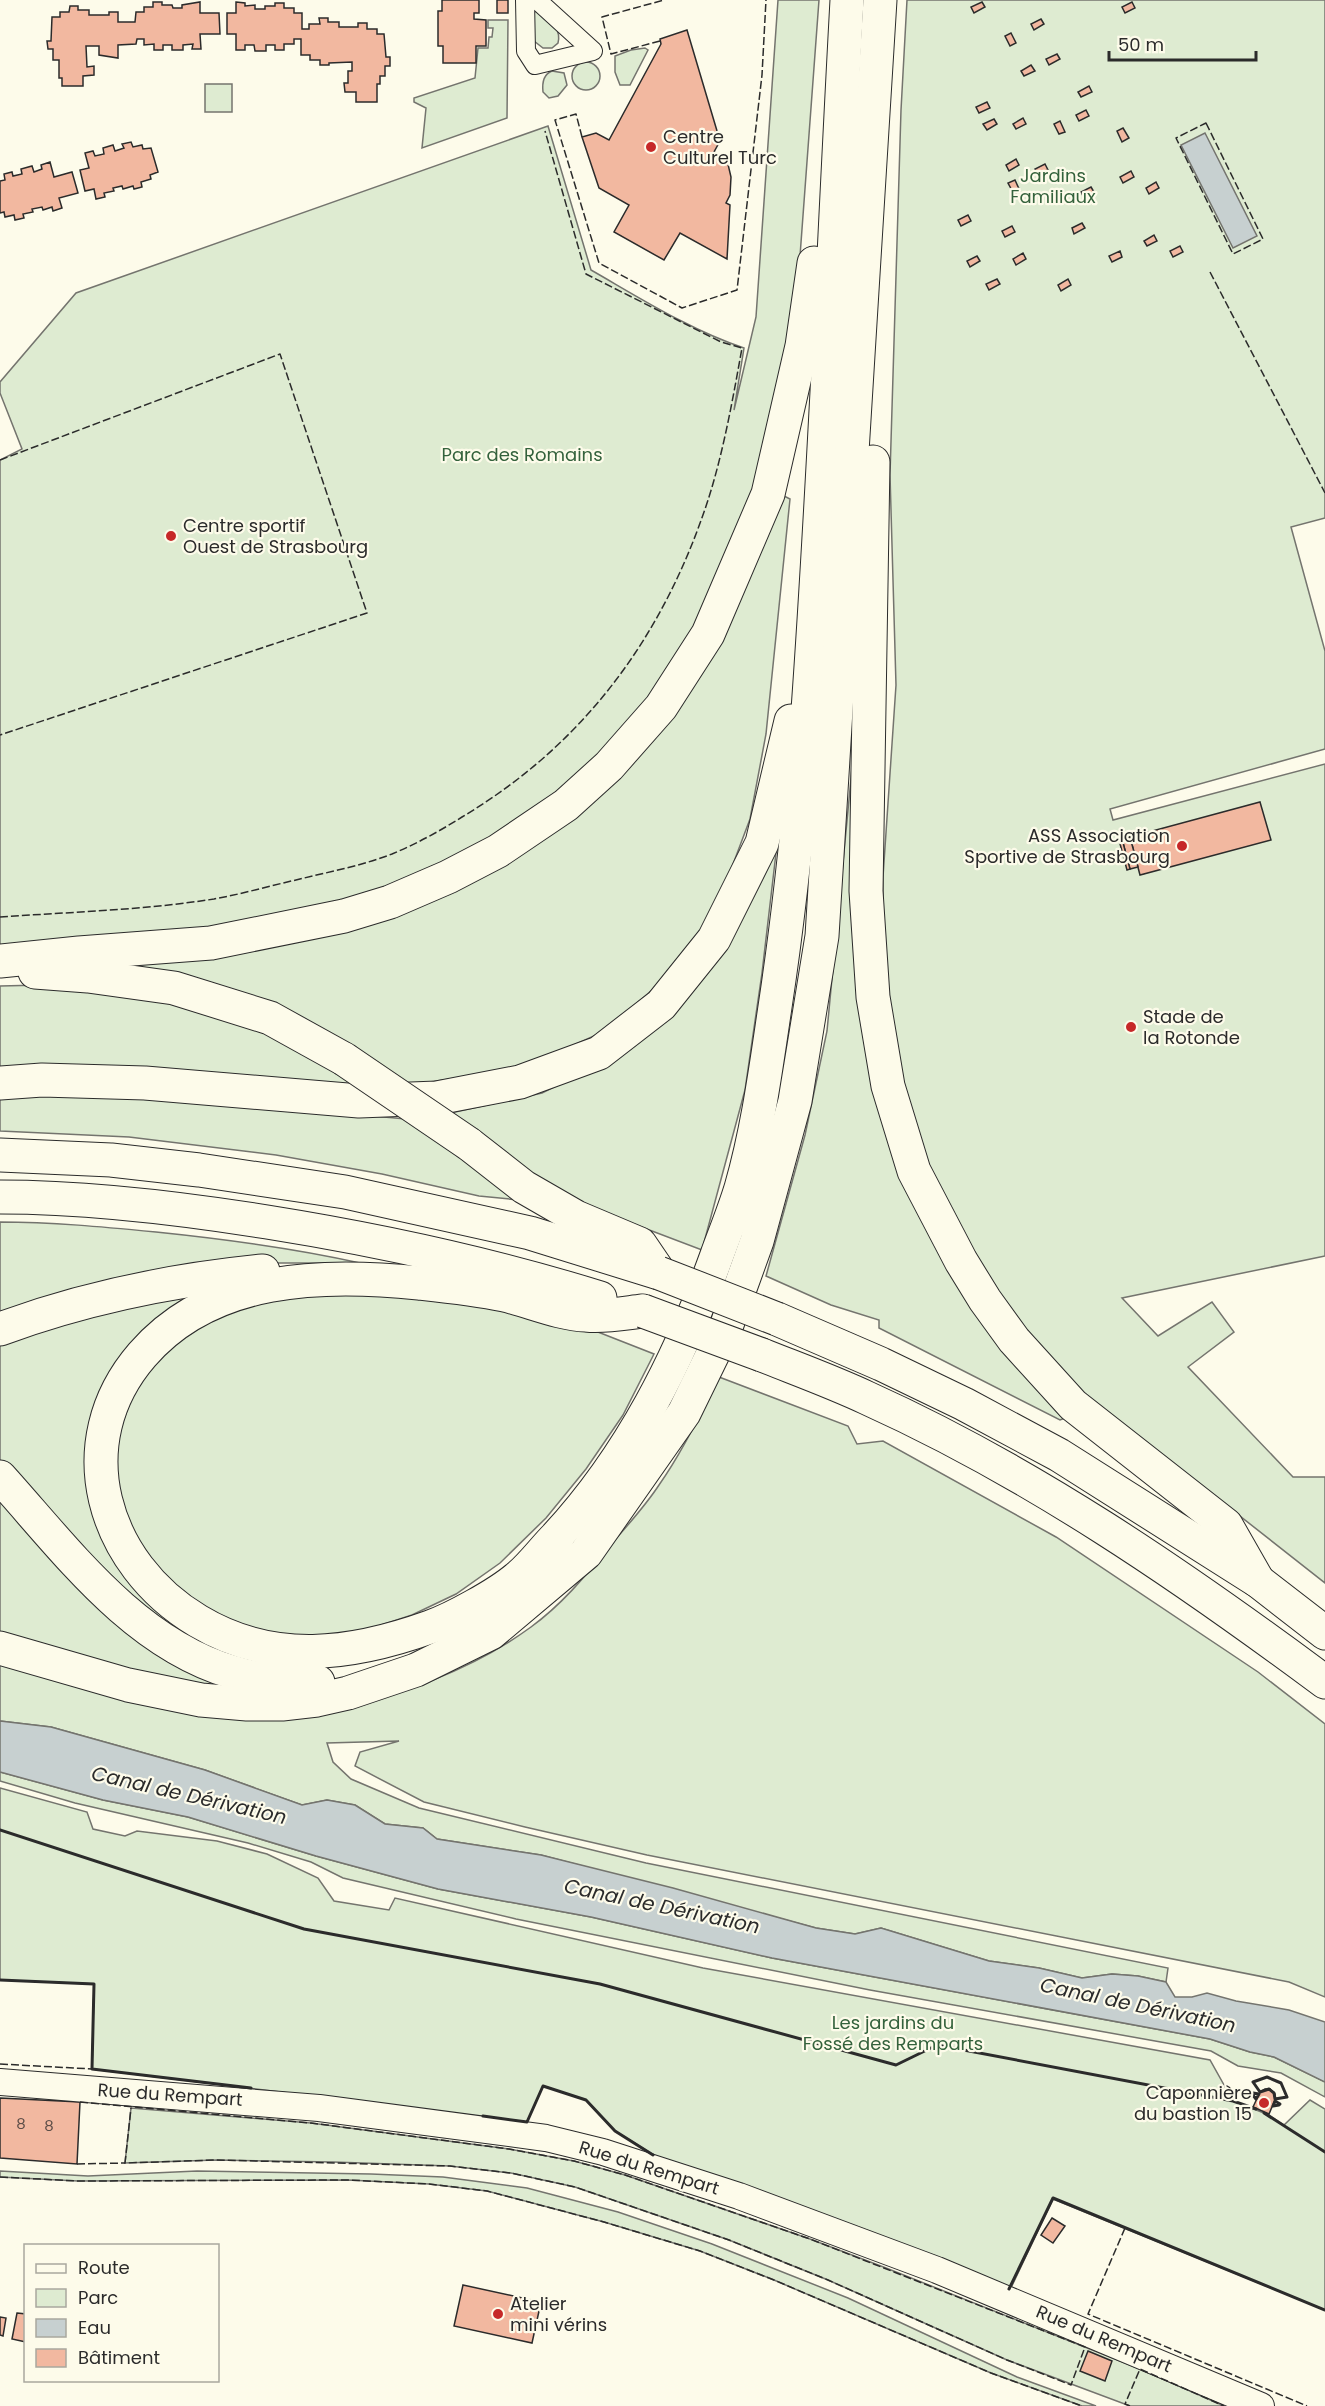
<svg xmlns="http://www.w3.org/2000/svg" width="1325" height="2406" font-family="Poppins,sans-serif">
  <rect width="100%" height="100%" fill="#fdfbea"/>
  <g fill="#deebd1" stroke="#74746e" stroke-width="1.5">
    <path d="M778,0H819L800,256L786,357L763,457L734,551L696,628L648,703L589,769L532,816L390,892L242,927L0,951V460L22,449L0,393V382L76,293L548,126L591,270C640,298 690,330 744,348L734,410L756,317Z"/>
    <path d="M907,0H1325V518L1291,527L1325,651V749L1110,809L1113,820L1325,764V1256L1122,1298L1158,1336L1212,1302L1234,1332L1188,1367L1293,1477H1325V1583L1062,1376L1012,1317L917,1157L883,980V877L896,685L890,475L901,110Z"/>
    <path d="M537,10C548,20 562,27 558,43L552,48H543L534,41V12Z"/>
    <path d="M488,20H508L507,118L422,148L426,108L414,102V98L475,78L478,48H488L489,37H492L493,28H488Z"/>
    <path d="M645,48L648,50L630,85H620L615,72V56L631,50Z"/>
    <circle cx="586" cy="76" r="14"/>
    <path d="M552,71L564,73L567,85L558,96L549,98L543,92C542,83 544,74 552,71Z"/>
    <rect x="205" y="84" width="27" height="28"/>
    <path d="M780,494L790,499L766,734L750,819L718,904L679,967L603,1032L520,1069L408,1085L85,962L310,936L601,788Z"/>
    <path d="M854,747L871,1064L1065,1418L1060,1420L879,1328V1320L831,1305L766,1276L805,1135L827,1031Z"/>
    <path d="M778,836L762,973L745,1090L702,1250L594,1209L542,1181L446,1114L542,1093L611,1059Z"/>
    <path d="M85,984L177,1000L271,1029L362,1090L0,1069V986Z"/>
    <path d="M63,1088L406,1119L519,1200L479,1196L382,1174L276,1155L129,1137L0,1131V1090Z"/>
    <path d="M0,1222C52,1222 104,1227 156,1232C224,1239 293,1248 360,1263H267L0,1318Z"/>
    <path d="M210,1288L94,1438L165,1617L200,1641L181,1636L154,1618L0,1465V1342L33,1329Z"/>
    <path d="M333,1290L495,1306L575,1323L654,1354L623,1415L586,1469L546,1518L500,1563L456,1594L412,1615L369,1629L330,1636L276,1634L237,1624L204,1608L169,1583L145,1557L125,1518L116,1481L115,1443L139,1378L178,1338L234,1306Z"/>
    <path d="M719,1377L848,1426L857,1444L883,1441L1056,1537L1258,1672L1325,1724V1997L1289,1982L647,1855L525,1827L424,1802L355,1766L360,1752L399,1741L327,1743L333,1762L351,1779L419,1808L646,1863L1168,1968L1166,1982L1138,1976L1112,1974L1082,1978L1039,1968L989,1961L881,1928L855,1934L816,1928L541,1855L437,1839L423,1828L385,1824L355,1805L327,1800L302,1805L205,1770L51,1727L0,1721V1659L343,1708C409,1692 475,1668 531,1627C561,1605 584,1578 607,1549C625,1528 644,1508 659,1485C683,1451 700,1414 719,1377Z"/>
    <path d="M0,1497L238,1691H189L0,1637Z"/>
    <path d="M0,1772L103,1800L188,1817L316,1856L438,1889L591,1917L772,1958L1210,2039L1250,2052L1274,2057L1325,2082V2097L1281,2073L1238,2066L1211,2051L870,1990L516,1919L343,1878L311,1862L248,1843L75,1803L0,1781Z"/>
    <path d="M0,1788L87,1812L93,1829L125,1836L137,1831L217,1841L267,1854L318,1878L334,1901L389,1910L395,1898L703,1968L1210,2060L1233,2101L1269,2115L1284,2125L1310,2100L1325,2109V2310L1053,2199L1010,2290L662,2160L615,2131L586,2100L543,2086L527,2122L92,2069L94,1984L0,1980Z"/>
    <path d="M131,2108L311,2123L509,2149L574,2161L625,2175L810,2239L886,2268L1140,2369L1224,2406H1130L1007,2360L828,2280L729,2240L575,2187L511,2173L450,2166L333,2162L216,2160L125,2163Z"/>
    <path d="M0,2171L88,2176L197,2171L371,2174L443,2177L527,2188L618,2212L712,2244L848,2298L1017,2377L1096,2406H1082L991,2373L774,2280L700,2251L604,2222L487,2191L429,2184L348,2180L78,2181L0,2177Z"/>
  </g>
  <g fill="#c7d0d0" stroke="#74746e" stroke-width="1.5">
    <path d="M1205,133L1257,236L1233,248L1181,145Z"/>
    <path d="M0,1721L51,1727L205,1770L302,1805L327,1800L355,1805L385,1824L423,1828L437,1839L541,1855L673,1888L816,1928L855,1934L881,1928L989,1961L1039,1968L1082,1978L1112,1974L1138,1976L1166,1982L1175,1997H1192L1207,1993L1236,2001L1289,2010L1325,2022V2082L1274,2057L1250,2052L1210,2039L772,1958L591,1917L438,1889L316,1856L188,1817L103,1800L0,1772Z"/>
  </g>
  <g fill="#f2b8a0" stroke="#2b2b2b" stroke-width="1.5">
    <path d="M442,0H479V13H474V19L486,20V46H476V63H443V46H438V11H442Z"/>
    <rect x="497" y="0" width="11" height="13"/>
    <path d="M153,2H162V5H172L173,8H182V5L200,2V13H219L220,34H200L201,49H192L193,44L183,45V50H172V45H163V50H154V44L144,45V39H137L136,44L118,45V58L99,55V46H86L87,67L94,66V75L83,76V86H62V78H59V60H53V49H48L47,41H51L52,17H60V12H69L70,6H78V10H89V15H109V12H118V22H135L136,12H144V7H153Z"/>
    <path d="M236,2L245,3V6L255,5V9H265V6H275V3H284V8H294V13H302V29H309V24H320L319,18H328V22H339V27H358V23H367V29H377V34H384L386,57H390V66H385V76H380V84H377V102H356V92H345L344,83H348V71H352V62L329,63V65H320V60H310V55H301V39H294V44H284V50H275V45H266V51H255L254,45H245V50H236V34H227V13H236Z"/>
    <path d="M982,2L985,7L974,13L971,7Z"/>
    <path d="M1132,2L1135,8L1125,13L1122,7Z"/>
    <path d="M1041,19L1044,24L1034,30L1031,24Z"/>
    <path d="M687,30L720,141L714,152L727,160L731,177L730,195L726,203L730,205L727,259L680,233L664,260L614,232L629,205L599,188L582,137L596,133L609,140L661,44L660,39Z"/>
    <path d="M1011,33L1016,43L1010,46L1005,36Z"/>
    <path d="M1057,54L1060,59L1049,65L1046,59Z"/>
    <path d="M1031,65L1035,71L1024,76L1021,71Z"/>
    <path d="M1089,86L1092,92L1081,97L1078,92Z"/>
    <path d="M987,102L990,108L979,113L976,107Z"/>
    <path d="M1086,110L1089,116L1079,121L1076,115Z"/>
    <path d="M1023,118L1026,124L1016,129L1013,124Z"/>
    <path d="M994,119L997,124L987,130L983,124Z"/>
    <path d="M1060,121L1065,132L1059,134L1054,124Z"/>
    <path d="M1123,128L1129,138L1122,142L1117,131Z"/>
    <path d="M131,142L133,147L142,145L143,149L151,148L158,172L150,175L151,179L141,182L142,187L134,189L133,186L123,189L122,186L113,188L114,191L104,193L105,197L96,199L94,189L85,191L80,170L89,168L85,153L93,151L95,156L104,154L103,148L113,145L115,151L124,148L122,144Z"/>
    <path d="M1016,159L1019,165L1009,171L1006,165Z"/>
    <path d="M50,162L54,177L72,172L78,193L59,198L62,208L53,211L52,207L43,210L42,207L32,209L33,212L23,214L24,218L15,220L14,215L5,217L4,212L0,213V181L5,180L4,174L12,172L13,176L22,174L21,169L32,166L34,172L42,169L41,165Z"/>
    <path d="M1045,164L1048,170L1038,175L1035,169Z"/>
    <path d="M1131,171L1134,177L1123,183L1120,177Z"/>
    <path d="M1015,180L1020,191L1014,194L1008,183Z"/>
    <path d="M1156,182L1159,188L1149,194L1146,188Z"/>
    <path d="M1091,187L1094,192L1084,198L1081,192Z"/>
    <path d="M968,215L971,221L961,226L958,220Z"/>
    <path d="M1082,223L1085,228L1074,234L1072,228Z"/>
    <path d="M1012,226L1015,232L1005,237L1002,231Z"/>
    <path d="M1154,235L1157,241L1147,246L1144,241Z"/>
    <path d="M1180,246L1183,252L1173,257L1170,251Z"/>
    <path d="M1120,251L1122,257L1112,262L1109,256Z"/>
    <path d="M1023,253L1026,259L1016,265L1013,259Z"/>
    <path d="M977,256L980,261L970,267L967,261Z"/>
    <path d="M997,279L1000,284L989,290L986,284Z"/>
    <path d="M1068,279L1071,285L1061,291L1058,285Z"/>
    <path d="M1260,802L1271,840L1140,875L1130,837Z"/>
    <path d="M1130,837L1138,867L1130,869L1122,839Z"/>
    <path d="M1122,839L1130,869L1127,870L1119,840Z"/>
    <path d="M1265,2089H1270L1275,2094V2100L1269,2114L1253,2107L1260,2092Z"/>
    <path d="M0,2098L80,2102L77,2164L0,2158Z"/>
    <path d="M1052,2218L1065,2226L1053,2243L1041,2235Z"/>
    <path d="M463,2285L541,2302L532,2343L454,2326Z"/>
    <path d="M17,2313L26,2314V2342L12,2339Z"/>
    <path d="M0,2317L6,2318L3,2336L0,2335Z"/>
    <path d="M1088,2351L1112,2361L1105,2381L1080,2371Z"/>
  </g>
  <g fill="none" stroke-linecap="round" stroke-linejoin="round">
    <g stroke="#2b2b2b" stroke-width="20">
      <path id="street" d="M525,0L526,51L535,65L593,51L537,0"/>
    </g>
    <g stroke="#2b2b2b" stroke-width="28">
      <path id="secondary" d="M0,2082L319,2108L546,2138L603,2152L739,2196L937,2270L1261,2406"/>
    </g>
    <g stroke="#2b2b2b" stroke-width="35">
      <g id="highway">
        <path d="M873,462L866,891L873,997L888,1086L914,1171L961,1261L985,1300L1014,1340L1073,1405L1226,1525L1258,1581"/>
        <path d="M0,961L79,953L211,943L344,916L390,902L448,877L498,851L566,805L609,766L661,707L708,634L768,494L802,346L814,263"/>
        <path d="M35,972L88,976L174,988L270,1018L344,1059"/>
        <path d="M0,1083L42,1080L145,1083L359,1101L437,1098L520,1082L599,1053L661,1005L714,939L762,843L791,721"/>
        <path d="M469,1144L524,1187L576,1217L640,1244L657,1269"/>
        <path d="M0,1155L111,1160L199,1170L345,1192L530,1233L659,1273"/>
        <path d="M0,1197C90,1197 179,1208 267,1222C380,1240 491,1264 600,1298"/>
        <path d="M643,1311C625,1313 605,1317 586,1315C559,1314 530,1301 504,1295C476,1289 447,1286 419,1283C323,1273 211,1275 142,1355C66,1443 102,1564 198,1621C273,1666 352,1655 430,1627C453,1619 498,1594 517,1578C531,1567 543,1550 556,1537C631,1456 680,1358 717,1255C725,1233 734,1211 741,1188C758,1129 766,1067 775,1007C790,908 800,810 808,710C825,474 834,237 847,0"/>
        <path d="M777,1319L881,1364L964,1404L1059,1455L1258,1581L1325,1633"/>
        <path d="M0,1329C87,1297 171,1280 263,1271"/>
        <path d="M762,1355C797,1369 833,1382 867,1398C1031,1472 1181,1575 1325,1682"/>
        <path d="M0,1477C66,1550 133,1643 232,1672C260,1681 289,1683 318,1682"/>
        <path d="M0,1648L128,1685L201,1700L247,1704H282L317,1700L348,1693L416,1670L491,1633L586,1553L684,1413L726,1327L757,1241L795,1101L822,936L880,0"/>
      </g>
    </g>
    <use href="#street" stroke="#fdfbea" stroke-width="18"/>
    <use href="#secondary" stroke="#fdfbea" stroke-width="26"/>
    <use href="#highway" stroke="#fdfbea" stroke-width="33"/>
    <g stroke="#2b2b2b" stroke-width="35" stroke-linecap="butt">
      <g id="highway-bridge">
        <path d="M344,1059L469,1144"/>
        <path d="M659,1273L777,1319"/>
        <path d="M643,1311L762,1355"/>
      </g>
    </g>
    <use href="#highway-bridge" stroke="#fdfbea" stroke-width="33"/>
    <g stroke="#2b2b2b" stroke-width="1.5" stroke-dasharray="8 3" stroke-linecap="butt">
      <path d="M660,41L611,54L602,17L664,0"/>
      <path d="M1206,123L1263,239L1233,254L1176,138Z"/>
      <path d="M582,137L576,114L555,120L599,263L682,308L737,290L762,75L766,0"/>
      <path d="M1210,272L1325,493"/>
      <path d="M0,460L280,354L367,613L0,735"/>
      <path d="M0,917C71,912 144,910 214,899C242,894 269,886 296,880C328,872 361,866 392,854C416,844 440,831 462,817C586,743 665,634 709,497C724,449 733,398 742,348L721,342L586,274L545,131"/>
      <path d="M0,2064L92,2069L94,1984"/>
      <path d="M80,2102L311,2123L509,2149L574,2161L625,2175L810,2239L1085,2347L1071,2385L1007,2360L828,2280L729,2240L575,2187L511,2173L450,2166L216,2160L125,2163L131,2108"/>
      <path d="M77,2164L125,2163"/>
      <path d="M0,2177L78,2181L348,2180L429,2184L487,2191L604,2222L700,2251L774,2280L991,2373L1082,2406"/>
      <path d="M1125,2228L1088,2314L1307,2406"/>
      <path d="M1130,2406L1125,2404L1140,2369L1224,2406"/>
    </g>
    <g stroke="#2b2b2b" stroke-width="3">
      <path d="M0,1830L304,1929L600,1984L896,2065L937,2045L1233,2101L1256,2109"/>
      <path d="M0,1980L94,1984L92,2069L251,2088"/>
      <path d="M1267,2077L1281,2083L1287,2097L1275,2099L1274,2093L1269,2089L1260,2092L1253,2082Z"/>
      <path d="M1253,2093L1259,2094L1256,2099L1252,2094Z"/>
      <path d="M1275,2101L1280,2104L1279,2105L1273,2106Z"/>
      <path d="M1264,2113L1325,2152"/>
      <path d="M483,2116L527,2122L543,2086L586,2100L615,2131L653,2155"/>
      <path d="M1009,2289L1053,2198L1325,2310"/>
    </g>
  </g>
  <g fill="#c62828" stroke="#fdfbea" stroke-width="2">
    <circle cx="651" cy="147" r="6"/>
    <circle cx="171" cy="536" r="6"/>
    <circle cx="1182" cy="846" r="6"/>
    <circle cx="1131" cy="1027" r="6"/>
    <circle cx="1264" cy="2103" r="6"/>
    <circle cx="498" cy="2314" r="6"/>
  </g>
  <g text-anchor="middle" stroke-width="4.5" stroke-linejoin="round" paint-order="stroke">
    <g font-size="15" fill="#5d4e48">
      <text x="21" y="2129">8</text>
      <text x="49" y="2131">8</text>
    </g>
    <g font-size="18" fill="#2b2b2b" stroke="#fdfbea" text-anchor="start">
      <text x="663" y="143">Centre<tspan x="663" dy="21">Culturel Turc</tspan></text>
      <text x="183" y="532">Centre sportif<tspan x="183" dy="21">Ouest de Strasbourg</tspan></text>
      <text x="1170" y="842" text-anchor="end">ASS Association<tspan x="1170" dy="21">Sportive de Strasbourg</tspan></text>
      <text x="1143" y="1023">Stade de<tspan x="1143" dy="21">la Rotonde</tspan></text>
      <text x="1252" y="2099" text-anchor="end">Caponnière<tspan x="1252" dy="21">du bastion 15</tspan></text>
      <text x="510" y="2310">Atelier<tspan x="510" dy="21">mini vérins</tspan></text>
    </g>
    <g font-size="18" fill="#34623c" stroke="#fdfbea">
      <text x="1053" y="182">Jardins<tspan x="1053" dy="21">Familiaux</tspan></text>
      <text x="522" y="461">Parc des Romains</text>
      <text x="893" y="2029">Les jardins du<tspan x="893" dy="21">Fossé des Remparts</tspan></text>
    </g>
    <g font-size="18" fill="#2b2b2b" stroke="#fdfbea">
      <text transform="translate(170 2095) rotate(4)" y="6">Rue du Rempart</text>
      <text transform="translate(649 2168) rotate(17)" y="6">Rue du Rempart</text>
      <text transform="translate(1104 2339) rotate(23)" y="6">Rue du Rempart</text>
    </g>
    <g font-size="20" font-style="italic" fill="#2b2b2b" stroke="#fdfbea">
      <text transform="translate(189 1795) rotate(13)" y="7">Canal de Dérivation</text>
      <text transform="translate(662 1906) rotate(12)" y="7">Canal de Dérivation</text>
      <text transform="translate(1138 2005) rotate(12)" y="7">Canal de Dérivation</text>
    </g>
  </g>
  <rect x="24" y="2244" width="195" height="138" fill="#fdfbea" stroke="#a9a89e" stroke-width="1.5"/>
  <rect x="36" y="2264" width="30" height="9" fill="#fdfbea" stroke="#a9a89e" stroke-width="1.5"/>
  <text x="78" y="2274" font-size="18" fill="#2b2b2b">Route</text>
  <rect x="36" y="2289" width="30" height="18" fill="#deebd1" stroke="#a9a89e" stroke-width="1.5"/>
  <text x="78" y="2304" font-size="18" fill="#2b2b2b">Parc</text>
  <rect x="36" y="2319" width="30" height="18" fill="#c7d0d0" stroke="#a9a89e" stroke-width="1.5"/>
  <text x="78" y="2334" font-size="18" fill="#2b2b2b">Eau</text>
  <rect x="36" y="2349" width="30" height="18" fill="#f2b8a0" stroke="#a9a89e" stroke-width="1.5"/>
  <text x="78" y="2364" font-size="18" fill="#2b2b2b">Bâtiment</text>
  <path d="M1109 51v9h147v-9" fill="none" stroke="#2b2b2b" stroke-width="3"/>
  <text x="1118" y="51" font-size="18" fill="#2b2b2b" stroke="#fdfbea" stroke-width="4.5" paint-order="stroke">50 m</text>
</svg>
